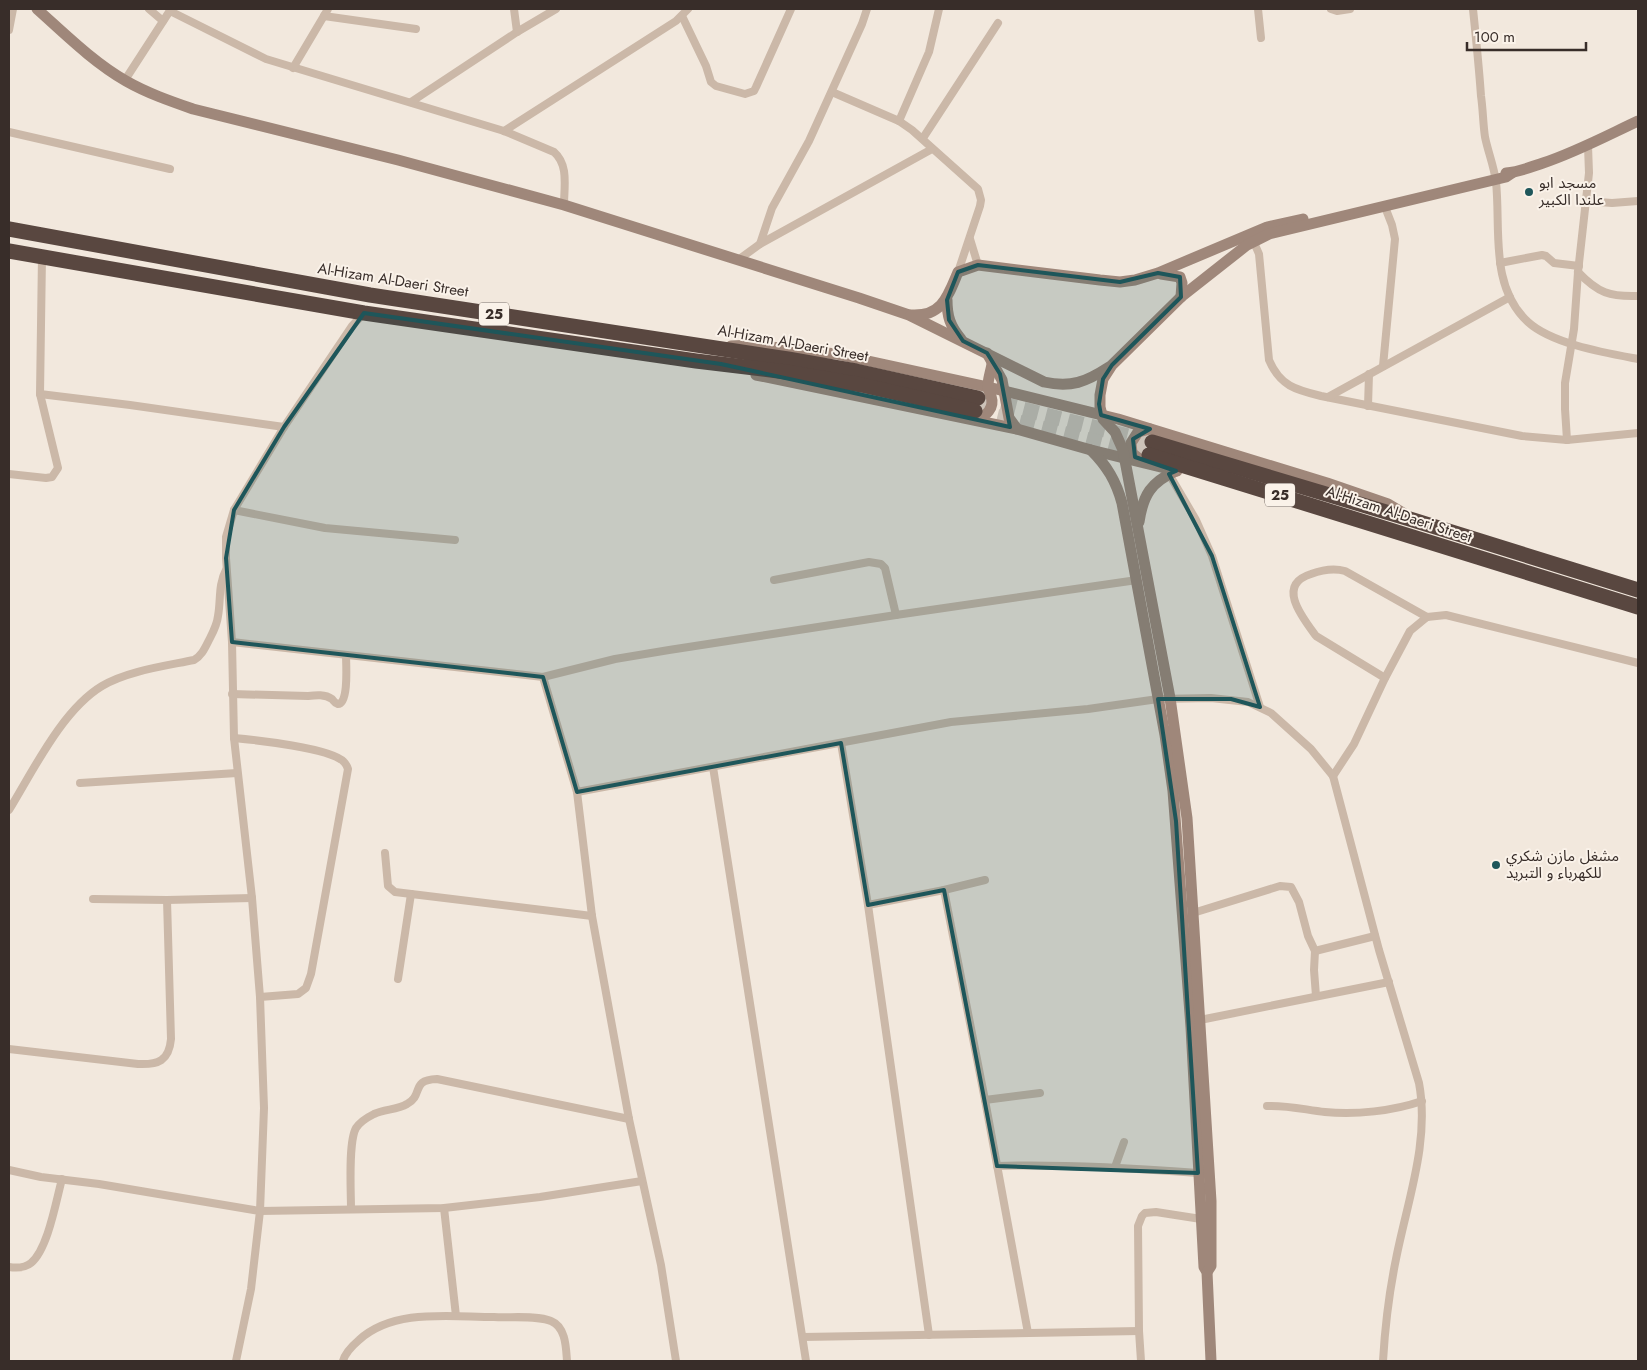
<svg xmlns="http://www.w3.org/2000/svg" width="1647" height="1370" font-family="Jost,'Noto Sans Arabic',sans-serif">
  <rect width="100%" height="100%" fill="#f2e8dd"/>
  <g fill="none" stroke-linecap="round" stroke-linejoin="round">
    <g stroke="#cdc3b9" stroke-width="15" stroke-dasharray="15 8" stroke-linecap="butt">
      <path d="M979,398L1152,442"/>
      <path d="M975,411L1149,455"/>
    </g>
    <g stroke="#cbb8a8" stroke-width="8">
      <path d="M149,9L163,21"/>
      <path d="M514,9L517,32"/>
      <path d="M1258,9L1261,38"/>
      <path d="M1331,9L1337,11L1350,9"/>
      <path d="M1473,9C1476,38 1479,67 1481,96C1483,109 1483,124 1485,137C1488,152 1494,166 1496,182C1501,228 1489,286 1528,322C1552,344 1606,353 1638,359"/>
      <path d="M170,11L266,59L504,131L554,152C569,165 564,187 564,205"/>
      <path d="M324,16L416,29"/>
      <path d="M682,16L706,66L711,82L716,86L745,94L754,91L756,87L791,9"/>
      <path d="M9,30L13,9"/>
      <path d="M293,68L328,9"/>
      <path d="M125,80L171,9"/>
      <path d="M832,92L899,121L912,130L978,189L981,200L980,206L958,272"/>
      <path d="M411,102L517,32L556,9"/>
      <path d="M899,121L929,52L939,9"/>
      <path d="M504,131L676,21L688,9"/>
      <path d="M9,132L170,169"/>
      <path d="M923,138L998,23"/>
      <path d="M1586,201L1612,203L1638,201"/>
      <path d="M1252,238L1259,254L1269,360C1280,386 1296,390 1321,396L1522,436L1567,440L1638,433"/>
      <path d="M970,239L978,265"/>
      <path d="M760,244L932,149"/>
      <path d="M738,260L760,244L772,208L809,141L862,24L867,9"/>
      <path d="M1500,263L1542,255L1546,256L1554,263L1579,266"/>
      <path d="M1578,272C1598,293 1610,297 1638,296"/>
      <path d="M1383,366L1395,239L1392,225L1385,207"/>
      <path d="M40,394L130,405L284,427"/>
      <path d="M1328,397L1510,297"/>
      <path d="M1368,406L1369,374"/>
      <path d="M1567,440L1565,409V383L1574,329L1578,272L1589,173L1588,146"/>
      <path d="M9,474L46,478L52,477L58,468L40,394L42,256"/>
      <path d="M1169,474L1196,520L1212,556L1260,707"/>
      <path d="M234,510L325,528L455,540"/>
      <path d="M774,580L869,562L881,564L885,568L896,615"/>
      <path d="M232,642L543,677L615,659L669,650L896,615L1137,580"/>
      <path d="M543,677L577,792L592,916L629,1119L661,1265L676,1361"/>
      <path d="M1385,678L1316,636C1302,617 1276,585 1311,574C1322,570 1334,568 1345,571L1427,617"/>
      <path d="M232,694L308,696C316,695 325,694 332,699C334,701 334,703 338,704C349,704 346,663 346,655"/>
      <path d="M234,738C255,740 331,748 344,762C346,764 347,766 348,769L311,974L306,988L298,994L260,997"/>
      <path d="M841,743L868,905L929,1335"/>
      <path d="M713,767L806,1361"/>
      <path d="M1333,776L1354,744L1385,678L1410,631L1427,617L1446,615L1638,663"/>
      <path d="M80,783L237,773"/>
      <path d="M577,792L951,722L1088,709L1158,699L1211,698L1248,702L1271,713L1311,749L1333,776L1379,950L1419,1083C1430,1142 1407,1202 1396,1259C1389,1293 1385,1327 1383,1361"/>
      <path d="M9,810C33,771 62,710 102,686C127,671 165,666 194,660C201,656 204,650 208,642C212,634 217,626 218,616C221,600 218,585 226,570"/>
      <path d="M385,853L388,886L395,892L592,916"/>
      <path d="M944,890L985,1100L1028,1333"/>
      <path d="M93,899L167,900L252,898"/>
      <path d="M868,905L944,890L985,880"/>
      <path d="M1193,913L1280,886L1291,887L1299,902L1308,936L1315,951L1314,970L1316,996"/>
      <path d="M1315,951L1375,936"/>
      <path d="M398,979L411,894"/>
      <path d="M1200,1020L1389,982"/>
      <path d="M9,1049L138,1064C158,1065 169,1061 171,1039L167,900"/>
      <path d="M985,1100L1040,1093"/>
      <path d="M1267,1106C1288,1105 1306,1110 1325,1112C1356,1115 1393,1111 1422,1101"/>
      <path d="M997,1166C1064,1164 1131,1168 1198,1173"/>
      <path d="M1115,1167L1124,1142"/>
      <path d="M9,1170L41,1177L99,1184L260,1211L444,1208L540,1197L642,1181"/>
      <path d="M444,1208L456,1316"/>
      <path d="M351,1209C351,1191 348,1142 356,1128C360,1122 368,1117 374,1114C385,1109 397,1110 407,1104C424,1095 410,1080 437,1079L629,1119"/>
      <path d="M9,1267C16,1268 25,1268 31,1263C48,1249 56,1201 62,1179"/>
      <path d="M803,1337L1139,1331"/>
      <path d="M236,1361L251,1289L260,1211L264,1108L260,997L252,898L234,738L232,642L226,558V537L234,510L284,427L352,326L364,313"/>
      <path d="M343,1361C345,1353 352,1346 359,1340C394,1308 451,1317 494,1317C510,1318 537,1315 551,1321C566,1327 566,1348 567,1361"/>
      <path d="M1141,1361L1139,1331L1138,1226L1142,1216L1145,1213L1156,1212L1201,1219"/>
    </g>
    <g stroke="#9f877a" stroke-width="11">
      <path d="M37,9C65,34 93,62 126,81C147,93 170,101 193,109L398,160L564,205L859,298L909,315L1044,382C1071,388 1086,382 1109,367"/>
      <path d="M1506,173C1519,172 1531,167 1543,163C1576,152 1606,136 1638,121"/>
      <path d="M1161,274L1180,277L1182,283L1181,297"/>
      <path d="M947,300C947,316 950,326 961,339"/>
      <path d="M911,315C942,317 948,296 958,272L978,265L1100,280L1120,282L1135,280L1158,273L1267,227L1303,219"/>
      <path d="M731,346L753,345L836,354L988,387L1118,419L1327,483L1388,504L1403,513"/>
      <path d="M987,353L1002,380L1009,418L1017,429"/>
      <path d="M756,375L1017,429L1091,450L1177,471"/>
      <path d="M976,420C986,416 995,408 991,396C990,393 989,391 988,388C987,382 991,371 992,364"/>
      <path d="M1091,450C1107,466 1116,481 1122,503L1165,735L1173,791L1191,1027L1204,1267L1207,1272L1211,1361"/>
      <path d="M1142,461L1132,453L1131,443L1138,432L1150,429"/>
      <path d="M1139,522C1143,495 1151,482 1176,471"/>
      <path d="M1207,1272L1211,1266V1201L1187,818L1170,698L1123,450L1115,432L1103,419L1100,407V395L1103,379L1112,365L1181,297L1247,245L1269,234L1506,177L1512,173"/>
    </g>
    <g stroke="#594740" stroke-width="15">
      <path d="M9,229L370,295L788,359L856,371L978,398"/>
      <path d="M9,251L364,313L696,361L786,372L862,385L975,411"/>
      <path d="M1152,442L1413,520L1638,590"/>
      <path d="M1149,455L1638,607"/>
    </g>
  </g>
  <path fill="#1e565a" fill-opacity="0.2" stroke="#1e565a" stroke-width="4" stroke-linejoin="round" d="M978,265L1120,282L1158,273L1180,277L1181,297L1112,365L1103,379L1099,404L1101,415L1150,429L1133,439L1135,457L1176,471L1169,474L1212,556L1260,707L1231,699H1158L1176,821L1198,1173L997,1166L944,890L868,905L841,743L577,792L543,677L232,642L226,558L234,510L284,427L364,313L721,364L1010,427L1000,374L987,353L963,341L949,320L947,300L958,272Z"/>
  <g fill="#1e565a" stroke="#faf2e9" stroke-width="2">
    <circle cx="1529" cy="192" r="5"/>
    <circle cx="1496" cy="865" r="5"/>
  </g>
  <g text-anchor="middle" stroke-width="4" stroke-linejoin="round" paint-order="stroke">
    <g fill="#faf2e9" stroke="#726863" stroke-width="1">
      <rect x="479" y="302.5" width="30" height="23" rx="4"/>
      <rect x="1265" y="483.5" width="30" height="23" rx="4"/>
    </g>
    <g font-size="14" font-weight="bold" fill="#382d29">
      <text x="494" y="319">25</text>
      <text x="1280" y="500">25</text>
    </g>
    <g font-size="15" fill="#382d29" stroke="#faf2e9" text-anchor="start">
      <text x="1539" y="188">مسجد ابو<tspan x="1539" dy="17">علندا الكبير</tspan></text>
      <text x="1506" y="861">مشغل مازن شكري<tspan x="1506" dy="17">للكهرباء و التبريد</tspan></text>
    </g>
    <g font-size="15" fill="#382d29" stroke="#faf2e9">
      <text transform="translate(393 280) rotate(9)" y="5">Al-Hizam Al-Daeri Street</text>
      <text transform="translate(793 343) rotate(10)" y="5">Al-Hizam Al-Daeri Street</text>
      <text transform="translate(1399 514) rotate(18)" y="5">Al-Hizam Al-Daeri Street</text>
    </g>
  </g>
  <rect width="1647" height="1370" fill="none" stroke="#382d29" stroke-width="20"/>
  <path d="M1467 42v8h119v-8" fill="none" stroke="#382d29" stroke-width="2.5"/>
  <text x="1474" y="42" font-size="15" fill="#382d29" stroke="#faf2e9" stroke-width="4" paint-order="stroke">100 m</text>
</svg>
